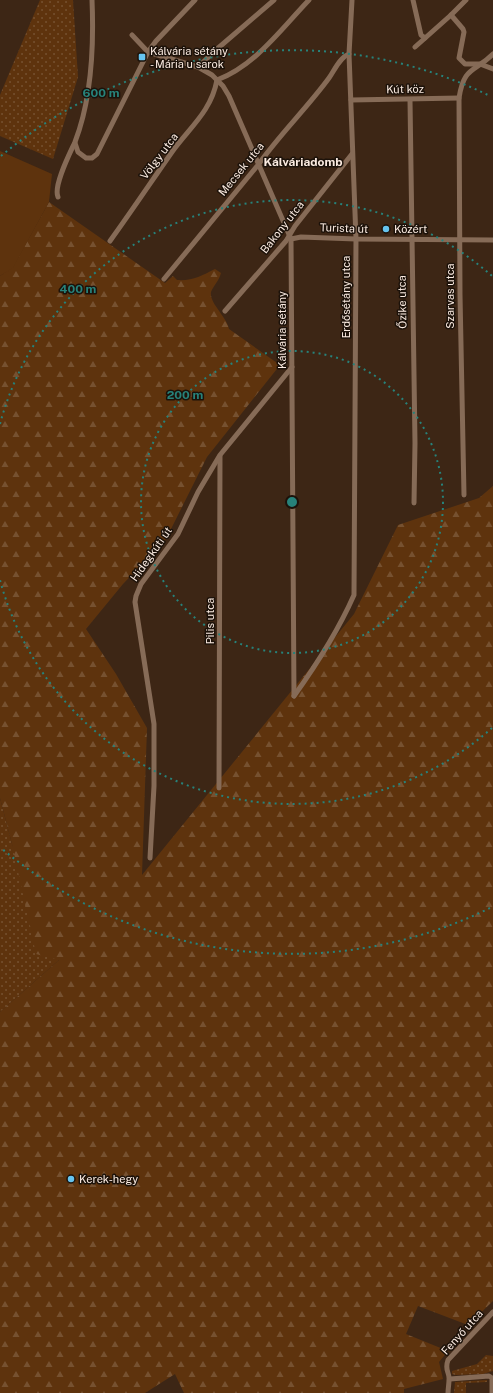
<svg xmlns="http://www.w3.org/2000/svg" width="493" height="1393" font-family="'Public Sans',sans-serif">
  <defs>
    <pattern id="grass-dots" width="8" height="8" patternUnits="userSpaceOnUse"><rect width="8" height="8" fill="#5e330d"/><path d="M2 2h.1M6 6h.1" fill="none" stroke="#765130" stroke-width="1.8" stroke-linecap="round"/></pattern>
    <pattern id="forest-firs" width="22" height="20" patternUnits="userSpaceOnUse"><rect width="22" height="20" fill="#5e330d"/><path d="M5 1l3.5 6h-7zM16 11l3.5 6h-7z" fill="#765130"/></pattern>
  </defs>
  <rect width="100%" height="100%" fill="#3d2615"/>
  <g fill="url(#grass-dots)">
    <path d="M40,0H73L78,77L53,159L0,136V95Z"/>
    <path d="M0,798L12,844L59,960L0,1012Z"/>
    <path d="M486,1355L493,1356V1371L483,1374L455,1375L452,1374V1371L477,1364Z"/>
    <path d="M487,1380V1382L466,1383V1393H454L455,1382Z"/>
  </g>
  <path fill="url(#forest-firs)" d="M49,202L165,283L173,276L177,280C193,281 201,276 215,269L221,273C219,281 213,286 211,292C209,303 227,317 229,329L280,365L207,457L166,539L123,584L86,629L116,674L147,728L142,875L354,614L398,525L479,498L493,486V1301L468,1325L418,1306L406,1334L448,1351L439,1362L443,1379L404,1389V1393H184L175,1374L145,1393H0V1012L59,960L36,954L12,844L0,798V276L13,267Z"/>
  <path fill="#5e330d" d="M0,151L52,174L49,202L13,268L0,276Z"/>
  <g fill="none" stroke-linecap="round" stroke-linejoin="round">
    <g stroke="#866b57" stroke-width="5">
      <path d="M413,0L421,35L425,38"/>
      <path d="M451,15L463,29L464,32L459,58L465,64H480L493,69"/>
      <path d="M132,35L148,52L198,67L212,75L223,86L229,96L291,239L294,696"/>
      <path d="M415,47L451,15L466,0"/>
      <path d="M198,67L217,49L274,0"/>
      <path d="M217,80C256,65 281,29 309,0"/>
      <path d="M351,100L459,98"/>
      <path d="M410,100L415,443L414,503"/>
      <path d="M75,143L78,152L86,158H92L97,154L148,52L156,41L195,0"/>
      <path d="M58,197C53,186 70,153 75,142C92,98 94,47 92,0"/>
      <path d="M291,239L301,237L356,239L493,240"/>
      <path d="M110,241C131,212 151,182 172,152C189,128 211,112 217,80"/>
      <path d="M164,279L258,165C280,134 307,108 329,78C334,71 340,57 349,54"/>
      <path d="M225,311L286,241L295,226L352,154"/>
      <path d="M464,495L460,295L459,98C464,66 474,73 493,54"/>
      <path d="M294,696C317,664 338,631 354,595L356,239L349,54L352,0"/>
      <path d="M219,788L220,456"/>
      <path d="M150,858L154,786V724L135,602L136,596L141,584L178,534L198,492L220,455L292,367"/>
      <path d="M450,1379L489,1376L492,1378V1393"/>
      <path d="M448,1393C448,1389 449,1384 449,1380C450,1372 444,1371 448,1360L493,1312"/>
    </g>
  </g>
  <g fill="none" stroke="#27827a" stroke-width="2" stroke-dasharray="2 4">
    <circle cx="292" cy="502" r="151"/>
    <path d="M492 728A302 302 0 0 1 0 580M0 424A302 302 0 0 1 492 276"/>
    <path d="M490 908A452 452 0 0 1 1 848M1 156A452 452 0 0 1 490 96"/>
  </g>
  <g fill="#66c4ef" stroke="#1c120a" stroke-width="1.5">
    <rect x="138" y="53" width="8" height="8" rx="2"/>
    <circle cx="386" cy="229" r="4"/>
    <circle cx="71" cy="1179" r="4"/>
  </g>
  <g text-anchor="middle" stroke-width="3" stroke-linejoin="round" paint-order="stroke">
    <g font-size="11" fill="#fbebe1" stroke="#1c120a" text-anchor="start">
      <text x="150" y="55">Kálvária sétány<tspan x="150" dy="13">- Mária u sarok</tspan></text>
      <text x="394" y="233">Közért</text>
      <text x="79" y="1183">Kerek-hegy</text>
    </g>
    <g font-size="11" fill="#fbebe1" stroke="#1c120a">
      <text transform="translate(405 89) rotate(-1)" y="4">Kút köz</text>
      <text transform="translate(159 156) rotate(-53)" y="4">Völgy utca</text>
      <text transform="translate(241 169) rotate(-51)" y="4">Mecsek utca</text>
      <text transform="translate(282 227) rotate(-52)" y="4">Bakony utca</text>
      <text transform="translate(344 228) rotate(2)" y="4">Turista út</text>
      <text transform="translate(450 296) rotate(-90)" y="4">Szarvas utca</text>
      <text transform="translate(346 297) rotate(-90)" y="4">Erdősétány utca</text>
      <text transform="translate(402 302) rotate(-91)" y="4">Őzike utca</text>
      <text transform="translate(282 330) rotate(-90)" y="4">Kálvária sétány</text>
      <text transform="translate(151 554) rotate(-55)" y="4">Hidegkúti út</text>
      <text transform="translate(210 621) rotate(-90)" y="4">Pilis utca</text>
      <text transform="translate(462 1332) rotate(-48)" y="4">Fenyő utca</text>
    </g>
    <g font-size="12" font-weight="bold" fill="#fbebe1" stroke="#1c120a">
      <text x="303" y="166">Kálváriadomb</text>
    </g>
  </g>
  <circle cx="292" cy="502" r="6" fill="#27827a" stroke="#1c120a" stroke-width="2"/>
  <g font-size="12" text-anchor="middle" font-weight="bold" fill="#27827a" stroke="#1c120a" stroke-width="3" stroke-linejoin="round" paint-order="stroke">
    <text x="101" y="97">600 m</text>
    <text x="78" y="293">400 m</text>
    <text x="185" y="399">200 m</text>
  </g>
</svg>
